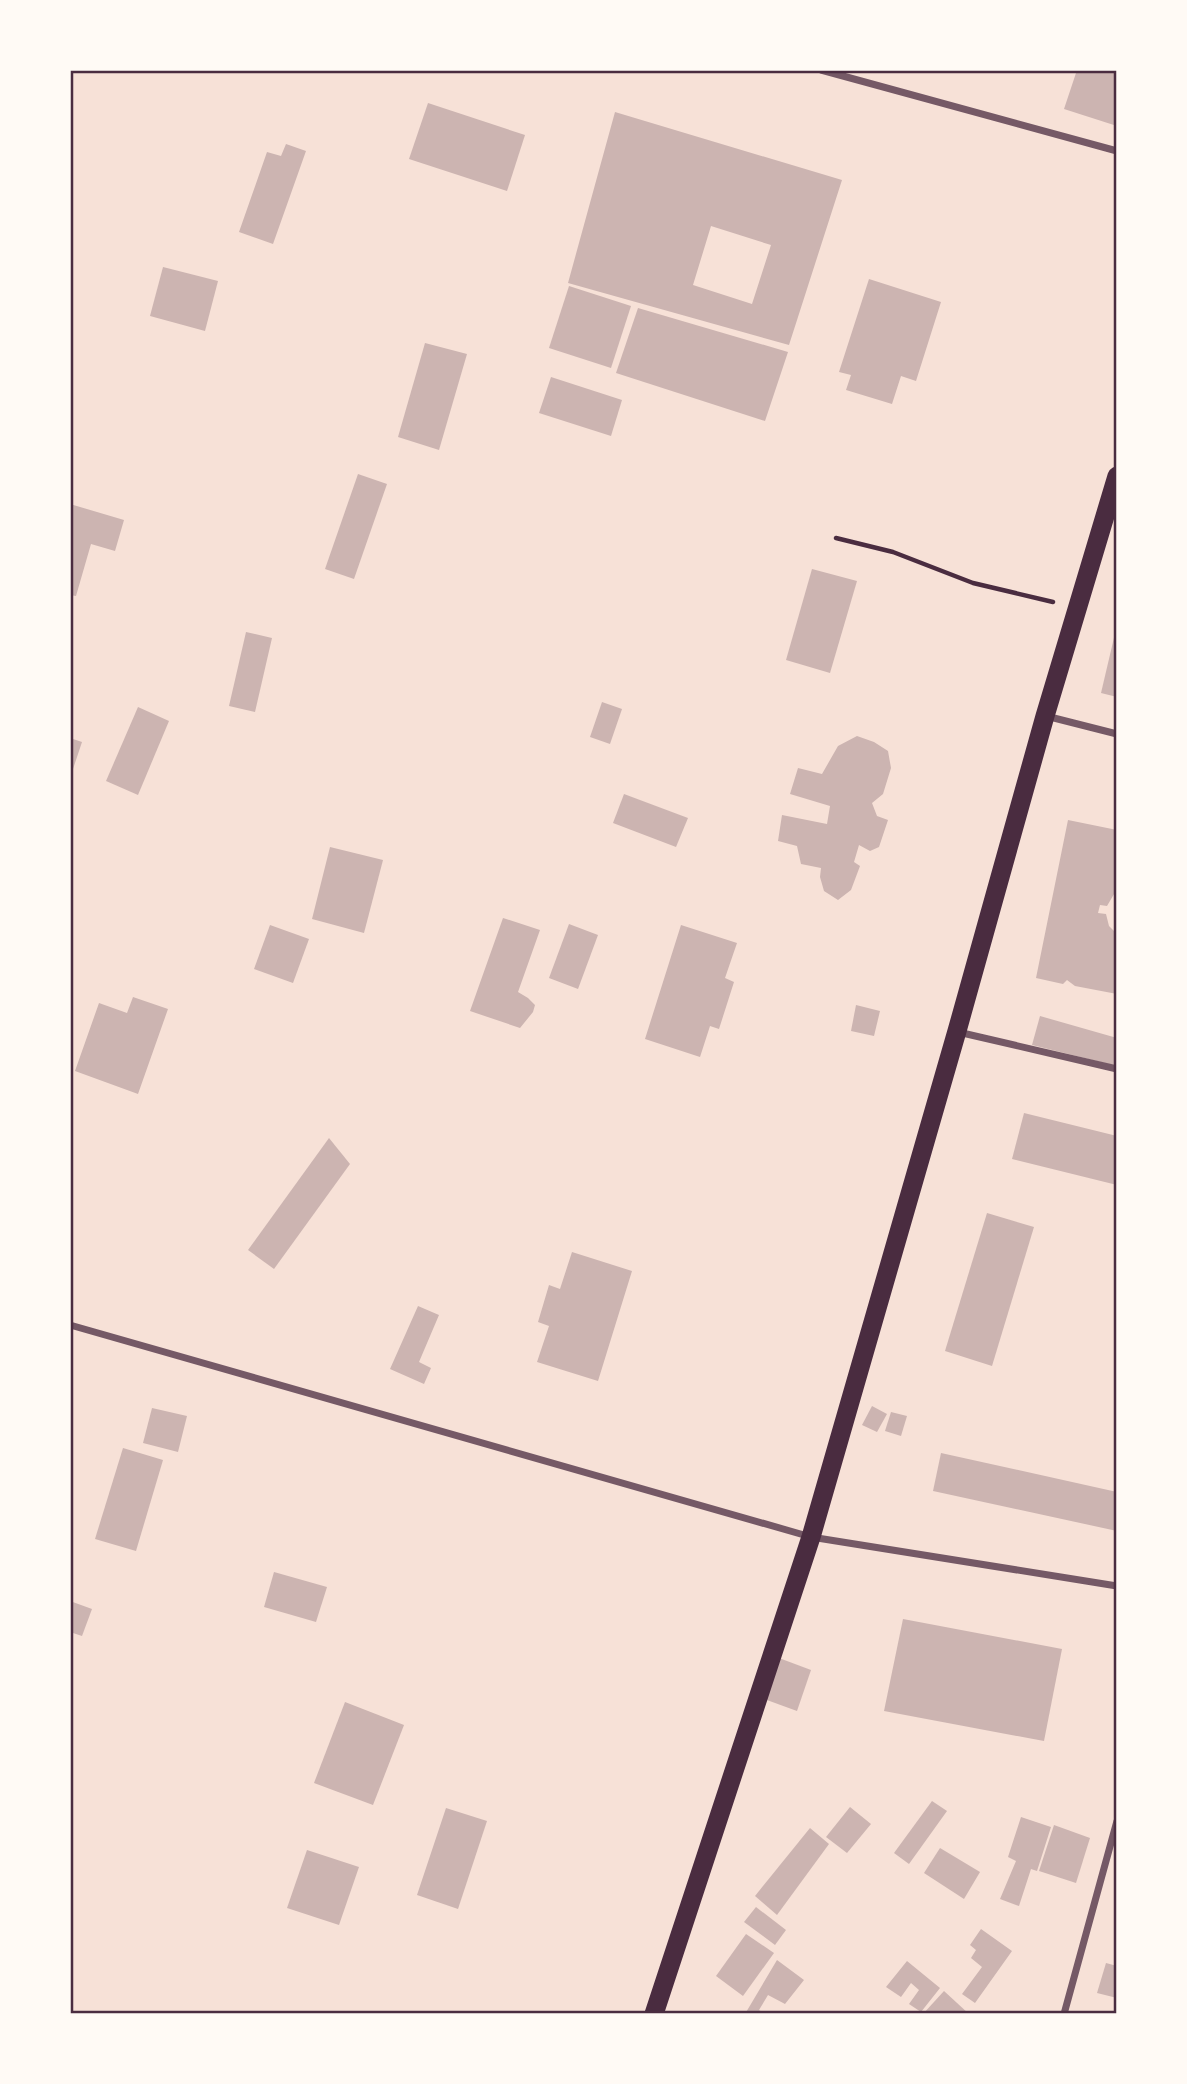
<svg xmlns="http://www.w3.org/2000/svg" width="1187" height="2084" font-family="'Fira Sans Condensed',sans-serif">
  <rect width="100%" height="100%" fill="#f7e1d7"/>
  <g fill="#ccb4b1" fill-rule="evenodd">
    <path d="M1077,70H1117V126L1064,109Z"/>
    <path d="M428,103L525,135L507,191L409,159Z"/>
    <path d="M615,112L842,180L789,345L568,283ZM711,226L771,245L752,304L693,285Z"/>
    <path d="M286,144L306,151L273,244L239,232L267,152L281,156Z"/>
    <path d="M163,267L218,281L205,331L150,316Z"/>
    <path d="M869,279L941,302L916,381L901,376L892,404L846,390L851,375L839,372Z"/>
    <path d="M569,286L631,306L611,368L549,348Z"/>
    <path d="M638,308L788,352L765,421L616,373Z"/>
    <path d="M425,343L467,354L439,450L398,437Z"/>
    <path d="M551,377L622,400L611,436L539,413Z"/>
    <path d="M358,474L387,484L354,579L325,569Z"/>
    <path d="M70,504L124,520L115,551L91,544L76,596L70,595Z"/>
    <path d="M812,569L857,581L830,673L786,660Z"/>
    <path d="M1116,629H1117V697L1101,693Z"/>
    <path d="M246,632L272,638L255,712L229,706Z"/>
    <path d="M602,702L622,709L610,744L590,737Z"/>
    <path d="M138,707L169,721L138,795L106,781Z"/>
    <path d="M857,736L874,742L888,751L891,768L883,794L872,803L877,816L888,820L879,847L870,851L859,845L854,862L860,866L851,890L838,900L824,891L820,877L821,868L801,864L797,846L778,841L782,815L827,824L830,806L790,794L798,768L822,774L838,746Z"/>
    <path d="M70,738L82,742L71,775H70Z"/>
    <path d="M624,794L688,818L676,847L613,823Z"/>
    <path d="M1068,820L1117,830V889L1107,906L1100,905L1098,913L1106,914L1109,926L1117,934V994L1075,986L1067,980L1063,984L1036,978Z"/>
    <path d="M330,847L383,860L364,933L312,919Z"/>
    <path d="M503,918L540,930L518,992L528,998L535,1005L533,1012L520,1028L470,1011Z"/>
    <path d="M569,924L598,935L578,989L549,978Z"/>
    <path d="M270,925L309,939L293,983L254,969Z"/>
    <path d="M681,925L737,943L725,978L734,982L719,1029L710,1026L700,1057L645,1039Z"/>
    <path d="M133,997L168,1009L138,1094L75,1071L99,1003L127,1013Z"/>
    <path d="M856,1005L880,1011L874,1036L851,1031Z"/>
    <path d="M1040,1016L1117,1038V1066L1032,1045Z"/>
    <path d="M1024,1113L1117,1136V1185L1012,1159Z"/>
    <path d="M329,1138L350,1164L274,1269L248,1250Z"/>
    <path d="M987,1213L1034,1227L992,1366L945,1351Z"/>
    <path d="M572,1252L632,1271L598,1381L537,1362L549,1326L538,1322L549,1285L560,1289Z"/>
    <path d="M418,1306L439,1315L419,1362L431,1368L424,1384L390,1369Z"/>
    <path d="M872,1406L887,1414L877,1432L862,1425Z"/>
    <path d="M152,1408L187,1416L178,1452L143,1443Z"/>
    <path d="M891,1412L907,1416L901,1436L885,1431Z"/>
    <path d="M123,1448L163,1460L136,1551L95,1539Z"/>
    <path d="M941,1453L1117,1492V1531L933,1491Z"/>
    <path d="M274,1572L327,1587L316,1622L264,1607Z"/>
    <path d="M70,1601L92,1609L82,1636L70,1632Z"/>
    <path d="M903,1619L1062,1649L1044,1741L884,1711Z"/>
    <path d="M771,1655L811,1670L797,1711L756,1696Z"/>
    <path d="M345,1702L404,1725L373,1805L314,1783Z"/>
    <path d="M932,1801L947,1811L909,1864L894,1853Z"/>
    <path d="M850,1807L871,1824L847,1853L826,1837Z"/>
    <path d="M446,1808L487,1821L458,1909L417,1895Z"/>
    <path d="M1021,1817L1051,1827L1037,1871L1031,1869L1019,1906L1000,1899L1016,1861L1008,1857Z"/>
    <path d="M1054,1825L1090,1838L1076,1883L1039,1871Z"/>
    <path d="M810,1828L829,1844L777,1915L755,1896Z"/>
    <path d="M940,1848L980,1872L964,1899L924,1873Z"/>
    <path d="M307,1850L359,1867L339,1925L287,1908Z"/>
    <path d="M756,1907L786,1930L775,1945L744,1922Z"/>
    <path d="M981,1929L1012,1951L975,2003L962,1994L982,1967L971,1958L976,1950L970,1945Z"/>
    <path d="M746,1934L774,1953L743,1996L716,1976Z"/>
    <path d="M777,1960L804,1980L785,2004L768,1995L759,2010L765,2014H745Z"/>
    <path d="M907,1961L940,1988L921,2012L909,2004L919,1990L911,1983L901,1997L886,1987Z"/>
    <path d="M1106,1963L1117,1966V1998L1097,1993Z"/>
    <path d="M944,1991L969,2014H923Z"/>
  </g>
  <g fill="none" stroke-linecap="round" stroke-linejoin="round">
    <path stroke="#4a2c40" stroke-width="4.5" d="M836,538L893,552L973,583L1053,602"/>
    <g stroke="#755966" stroke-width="7">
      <path d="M821,70L1117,151"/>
      <path d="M1046,716L1117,734"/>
      <path d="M958,1032L1117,1069"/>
      <path d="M70,1325L811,1537L1117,1586"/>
      <path d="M1064,2014L1117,1821"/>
    </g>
    <path stroke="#4a2c40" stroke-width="19" d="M654,2014L811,1537L957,1031L1045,716L1117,476"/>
  </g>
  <rect width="1187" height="2084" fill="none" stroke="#fffaf5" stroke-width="144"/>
  <rect x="72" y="72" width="1043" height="1940" fill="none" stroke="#4a2c40" stroke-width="2.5"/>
</svg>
